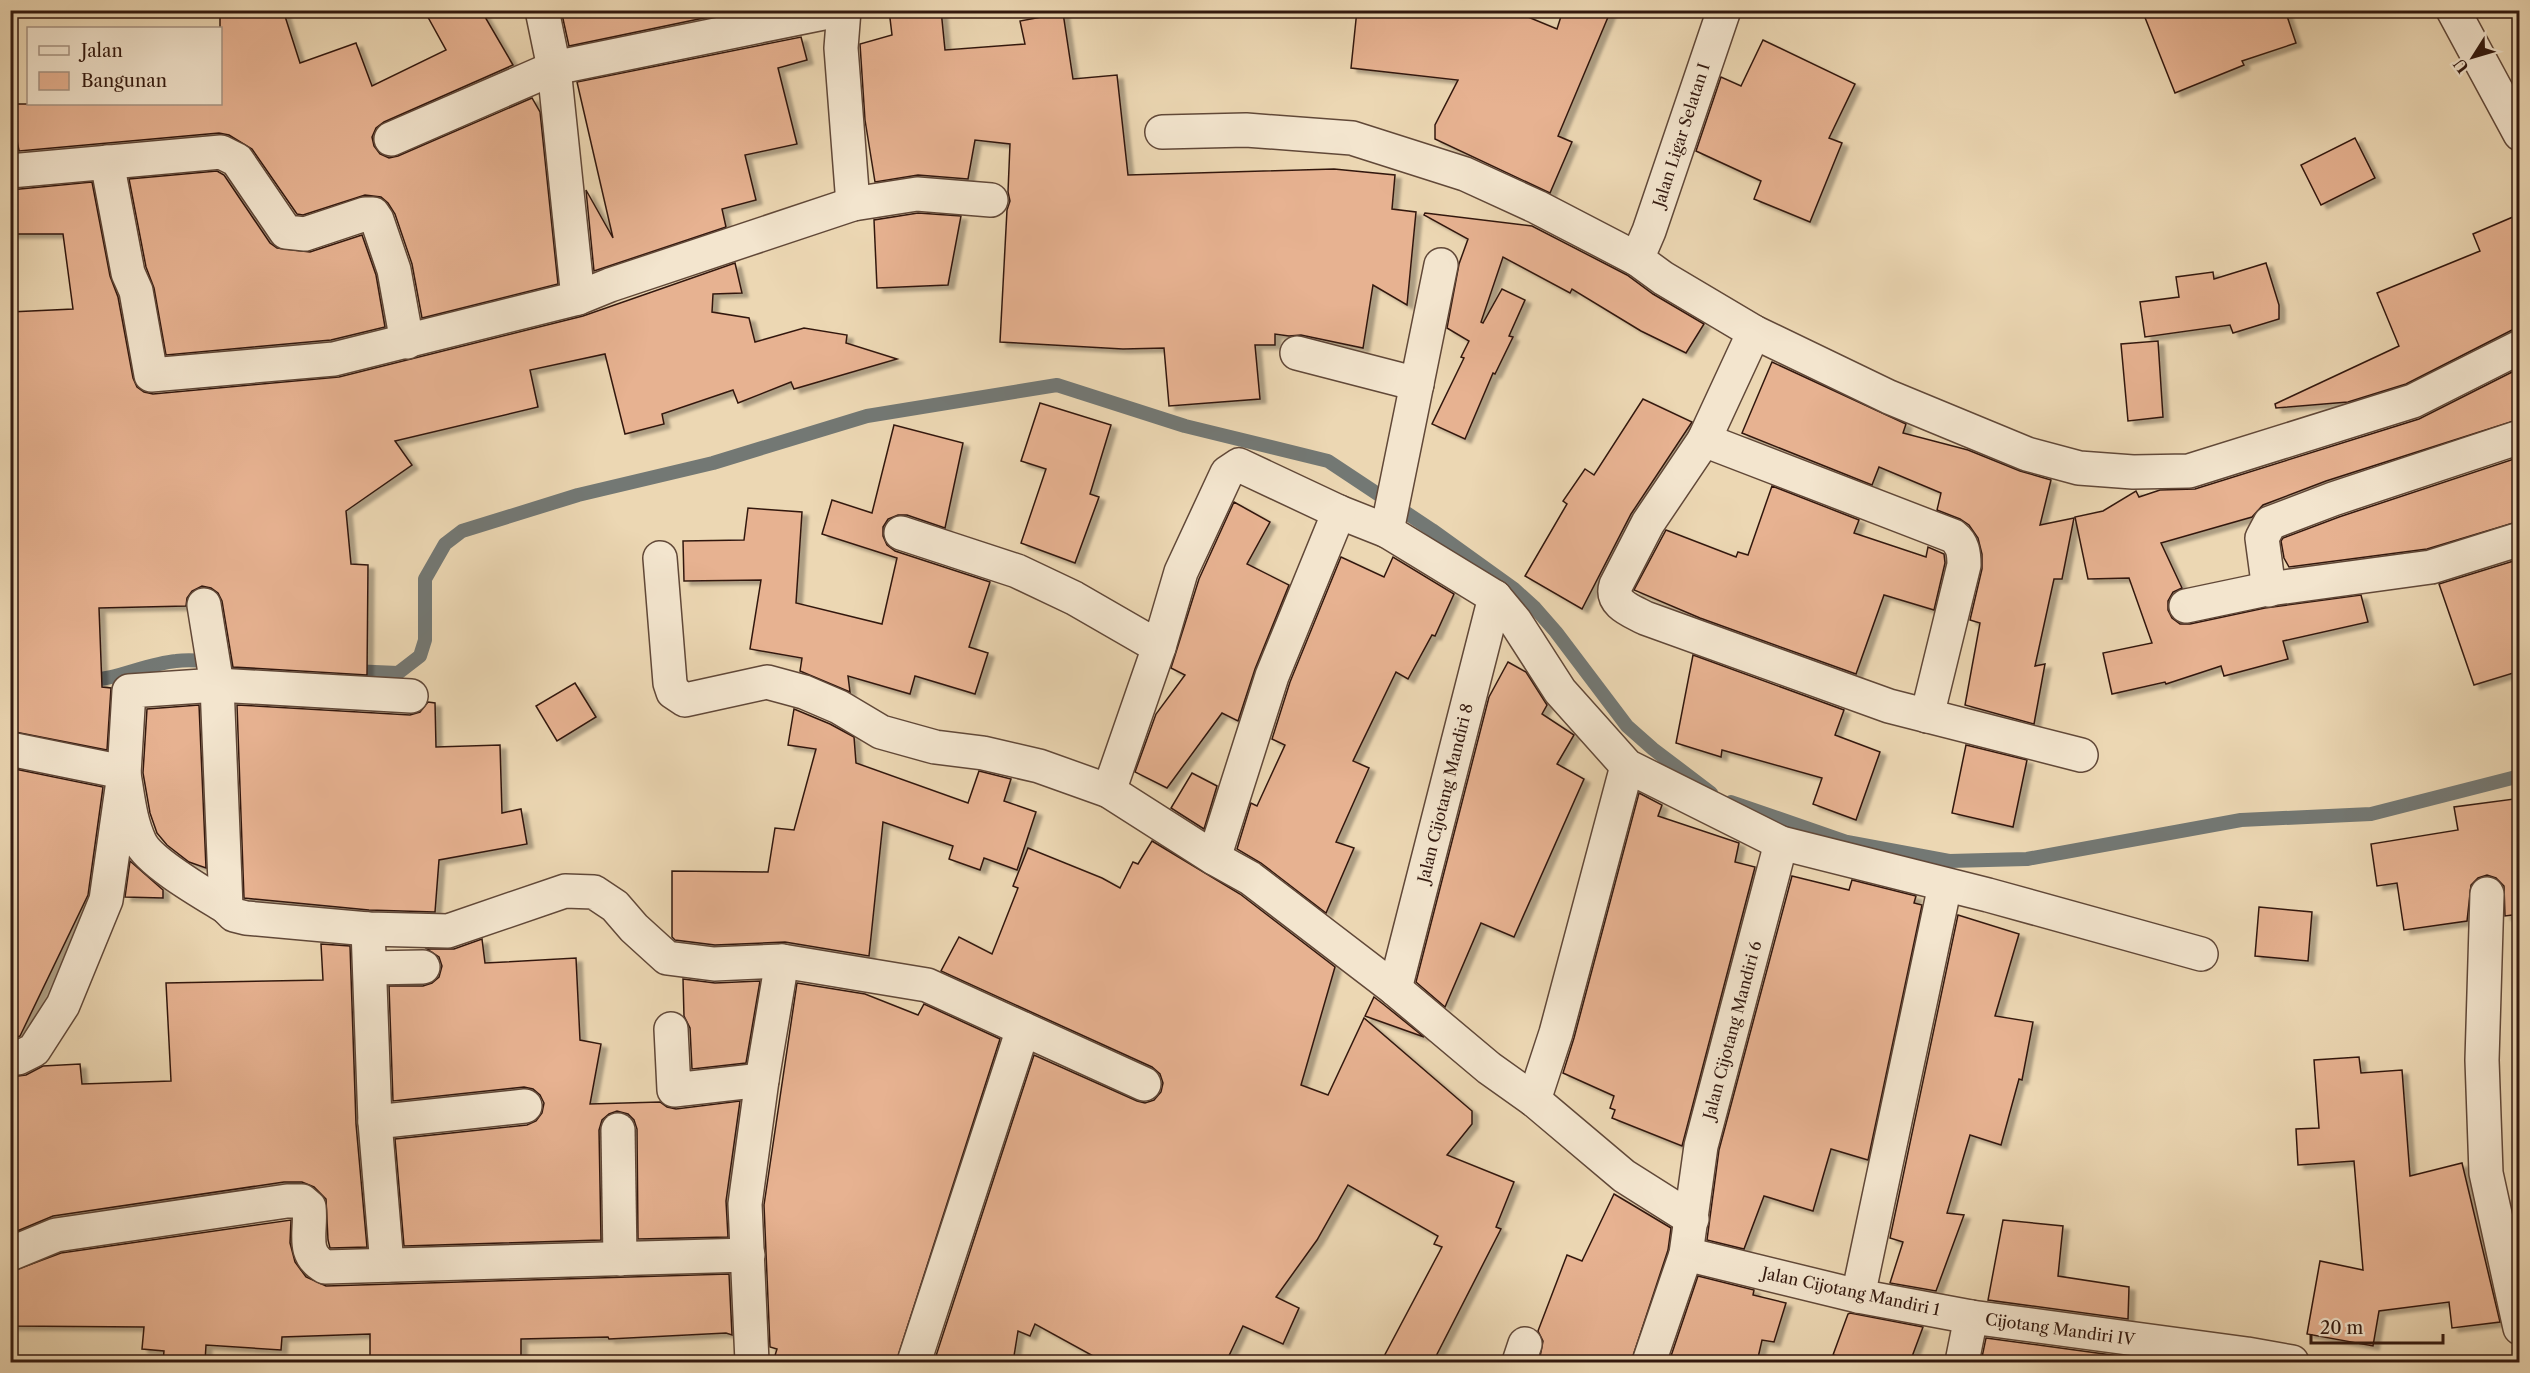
<svg xmlns="http://www.w3.org/2000/svg" width="2530" height="1373" font-family="'Libre Caslon Text',serif">
  <defs>
    <filter id="shadow"><feDropShadow dx="6" dy="4" stdDeviation="1.5" flood-color="#0004"/></filter>
  </defs>
  <rect width="100%" height="100%" fill="#ecd7b3"/>
  <filter id="stains"><feTurbulence type="fractalNoise" baseFrequency=".00333" numOctaves="4"/><feColorMatrix values="0 0 0 0 .2 0 0 0 0 .09 0 0 0 0 .02 0 0 0 .5 -.17"/></filter>
  <radialGradient id="worn" r=".72"><stop offset=".6" stop-color="#630" stop-opacity="0"/><stop offset="1" stop-color="#630" stop-opacity=".3"/></radialGradient>
  <g fill="none" stroke-linecap="round" stroke-linejoin="round">
    <g stroke="#737874" stroke-width="14">
      <path d="M351,671L398,673L420,656L425,640V579L445,544L462,531L578,495L713,463L867,416L1057,385L1185,426L1328,461L1432,530L1514,589L1535,608L1556,632L1627,726L1653,749L1711,793"/>
      <path d="M84,680C115,681 144,664 176,661C200,658 227,664 251,665"/>
      <path d="M1731,802L1847,842L1949,861L2027,859L2241,820L2371,814L2520,776"/>
    </g>
  </g>
  <g fill="#e7b291" stroke="#33190f" stroke-width="1.5" filter="url(#shadow)">
    <path d="M220,10H283L300,63L356,43L372,86L446,50L424,10H481L513,65L384,122L376,128L372,137L374,146L380,154L389,158L398,156L532,98L540,112L558,284L422,318L412,264L395,214L388,203L381,197L365,195L303,215L297,214L252,149L229,135L219,133L19,151L10,104H220Z"/>
    <path d="M561,10H742L569,46Z"/>
    <path d="M889,10H941L945,50L1025,44L1020,21L1063,13L1073,79L1117,75L1128,175L1334,169L1395,175L1392,209L1416,212L1407,305L1373,285L1363,348L1301,335L1289,336L1275,334V345H1255L1260,399L1169,406L1164,348L1123,349L1000,342L1007,210L1010,201L1008,192L1010,144L975,140L968,179L918,175L875,182L865,120L860,44L892,35Z"/>
    <path d="M1357,10L1418,17V10H1511L1557,29L1563,10H1611L1558,136L1572,142L1550,193L1435,139V125L1458,80L1351,68Z"/>
    <path d="M2142,10H2285L2296,43L2242,61L2244,65L2175,93Z"/>
    <path d="M801,37L807,60L778,68L797,144L745,155L756,200L722,209L726,227L594,271L586,190L613,238L577,82Z"/>
    <path d="M1763,40L1855,84L1829,138L1842,143L1810,222L1754,199L1761,181L1696,151L1721,77L1741,86Z"/>
    <path d="M2355,138L2375,178L2321,205L2301,165Z"/>
    <path d="M217,171L224,175L270,243L277,248L310,252L362,235L376,275L385,327L331,340L166,355L154,288L146,267L129,179Z"/>
    <path d="M92,182L110,276L118,297L133,378L137,387L144,392L153,394L339,377L583,316L735,263L742,293L713,294L712,312L749,318L755,342L804,328L847,335L846,343L897,359L794,389L791,382L738,403L733,390L662,414L664,424L625,434L605,354L530,370L538,407L395,441L412,465L346,511L351,564L368,565L367,675L233,667L222,601L218,593L211,588L202,586L192,591L187,598L186,606L99,608L102,687L111,688L107,750L10,731V312L73,309L63,234H10V190Z"/>
    <path d="M918,213L961,216L948,285L877,288L874,220Z"/>
    <path d="M1425,213L1532,226L1627,275L1653,294L1704,324L1686,353L1641,331L1572,289L1570,293L1503,257L1481,322L1483,323L1502,289L1525,300L1509,336L1513,337L1495,374L1493,373L1465,439L1432,424L1464,358L1461,357L1469,341L1447,328L1459,264L1468,239L1424,215Z"/>
    <path d="M2520,214V329L2512,330L2406,384L2348,402L2276,408L2275,404L2399,346L2377,293L2480,251L2473,234Z"/>
    <path d="M2266,263L2279,305V319L2233,333L2230,325L2145,337L2140,302L2179,297L2176,277L2213,272L2214,279Z"/>
    <path d="M2158,341L2163,417L2128,421L2121,344Z"/>
    <path d="M1772,362L1906,424L1903,433L1968,450L2020,471L2051,480L2040,525L2074,518L2062,579H2054L2035,666L2045,664L2034,724L1965,705L1980,623L1970,620L1982,569V554L1978,538L1969,525L1960,519L1937,510L1941,493L1879,467L1872,485L1742,433Z"/>
    <path d="M2520,368V419L2326,481L2263,505L2252,517L2161,543L2182,588L2173,592L2168,601V610L2172,618L2180,624H2190L2265,608L2361,595L2368,622L2283,641L2288,659L2224,676L2221,666L2166,684L2165,682L2112,694L2103,653L2152,643L2129,578L2088,579L2075,517L2103,511L2136,491L2139,497L2160,490L2195,489L2419,419Z"/>
    <path d="M1643,399L1692,422L1631,514L1582,609L1525,576L1567,504L1563,501L1585,469L1594,475Z"/>
    <path d="M1040,403L1111,425L1090,494L1099,497L1075,563L1021,543L1046,469L1021,461Z"/>
    <path d="M894,425L963,443L945,528L907,515H898L888,519L883,527V536L887,545L895,551L990,582L969,647L988,653L975,694L915,676L910,694L848,676L850,692L800,671L802,658L750,649L761,580L684,581L683,541L744,540L748,508L802,512L796,603L882,624L897,558L822,534L832,500L872,513Z"/>
    <path d="M2520,457V521L2427,549L2289,567L2284,558L2281,541L2283,538L2339,517Z"/>
    <path d="M1772,486L1859,520L1854,533L1926,557L1928,547L1944,554L1945,563L1934,610L1884,595L1856,674L1700,618L1634,590L1666,530L1736,557L1738,552L1748,555Z"/>
    <path d="M1234,502L1270,522L1247,564L1289,585L1255,669L1238,721L1222,713L1167,788L1135,772L1156,714L1185,675L1171,668L1199,579Z"/>
    <path d="M1341,557L1384,577L1393,557L1454,594L1435,636L1432,635L1408,679L1396,672L1353,761L1369,768L1336,842L1354,848L1326,913L1261,863L1237,849L1251,803L1257,806L1285,745L1272,739L1290,682Z"/>
    <path d="M2520,559V671L2474,685L2439,584Z"/>
    <path d="M1693,655L1844,710L1835,735L1880,752L1856,820L1813,804L1822,778L1722,750L1721,757L1676,743Z"/>
    <path d="M1508,662L1526,672L1547,705L1542,714L1574,735L1557,764L1584,779L1514,937L1481,923L1445,1007L1416,982L1489,697Z"/>
    <path d="M575,683L596,717L557,741L536,706Z"/>
    <path d="M428,702L435,703L436,747L500,745L502,813L521,809L527,844L439,860L435,912L369,910L244,898L237,705L410,715L420,712Z"/>
    <path d="M199,705L206,868L189,862L167,845L157,833L150,813L143,773L147,709Z"/>
    <path d="M794,709L830,724L854,737L856,763L968,803L979,771L1011,779L1004,801L1036,812L1017,870L984,858L980,870L949,859L953,846L883,822L869,956L785,942L715,945L675,940L672,937V871L768,872L775,828L794,830L816,749L788,745Z"/>
    <path d="M1966,745L2027,760L2013,827L1952,813Z"/>
    <path d="M10,768L103,787L88,895L20,1036L10,1040Z"/>
    <path d="M1192,773L1217,786L1204,829L1171,808Z"/>
    <path d="M1639,793L1662,805L1658,816L1739,843L1735,862L1755,867L1682,1146L1612,1118L1615,1110L1610,1108L1614,1096L1563,1073L1574,1038Z"/>
    <path d="M2514,799L2520,847V914L2505,916L2504,886L2496,878L2487,875L2478,878L2471,885L2467,921L2404,930L2397,883L2377,886L2371,844L2458,830L2454,807Z"/>
    <path d="M1152,841L1240,894L1335,967L1301,1085L1328,1095L1364,1018L1472,1111V1124L1447,1155L1514,1182L1496,1227L1501,1229L1433,1362H1381L1442,1247L1434,1244L1438,1236L1348,1185L1317,1240L1276,1297L1299,1308L1283,1344L1243,1326L1226,1362H1104L1035,1324L1030,1336L1018,1331L1013,1362H934L1034,1055L1137,1101L1145,1103L1154,1100L1161,1092L1163,1083L1160,1074L1152,1067L941,971L959,937L992,954L1018,888L1013,886L1028,848L1102,878L1120,888L1133,862L1138,864Z"/>
    <path d="M130,861L163,890V898L125,897Z"/>
    <path d="M1792,876L1849,890L1852,880L1916,896L1914,903L1922,905L1868,1160L1831,1149L1813,1211L1764,1196L1744,1249L1707,1240L1719,1150Z"/>
    <path d="M2259,907L2312,912L2308,961L2255,956Z"/>
    <path d="M1958,915L2019,934L1995,1016L2033,1022L2022,1080L2019,1079L2001,1145L1970,1135L1947,1213L1964,1215L1936,1291L1890,1283L1903,1242L1890,1238Z"/>
    <path d="M482,939L485,963L576,958L580,1040L601,1044L590,1104L660,1102L667,1107L676,1109L740,1101L726,1201L728,1237L638,1239L637,1129L634,1120L628,1114L617,1111L609,1114L602,1120L599,1130L601,1240L404,1246L395,1139L527,1125L536,1121L542,1113L544,1103L540,1095L533,1089L524,1087L393,1101L389,986H423L432,983L439,977L442,966L439,957L427,949H454Z"/>
    <path d="M321,944L350,946L356,1124L367,1247L330,1248L328,1240L326,1199L314,1187L302,1182H284L53,1216L10,1234V1077L26,1075L43,1066L80,1064L82,1084L171,1081L166,983L323,980Z"/>
    <path d="M683,979L715,983L760,981L746,1063L692,1069L690,1028L684,1016Z"/>
    <path d="M797,983L865,994L918,1015L924,1004L1000,1039L896,1362H773L777,1349L770,1347L764,1205Z"/>
    <path d="M1374,997L1383,1004L1424,1037L1365,1016Z"/>
    <path d="M2359,1057L2361,1073L2402,1070L2410,1176L2462,1163L2500,1322L2452,1328L2449,1302L2379,1311L2373,1346L2307,1334L2320,1261L2363,1270L2354,1161L2298,1165L2296,1129L2319,1128L2314,1060Z"/>
    <path d="M1614,1194L1671,1228L1668,1250L1631,1362H1539L1543,1341L1538,1331L1567,1255L1582,1261Z"/>
    <path d="M291,1220L290,1243L295,1262L306,1277L326,1286L729,1274L732,1335L726,1333L609,1339L608,1337L521,1339V1362H370V1334L282,1337L281,1350L206,1345L205,1362H163L164,1351L142,1349L144,1327L10,1326V1272L61,1253Z"/>
    <path d="M2003,1220L2063,1226L2058,1276L2129,1287L2128,1319L1988,1300Z"/>
    <path d="M1698,1276L1754,1290L1753,1295L1786,1303L1774,1342L1762,1340L1757,1362H1669Z"/>
    <path d="M1850,1313L1923,1327L1910,1362H1867L1833,1355L1848,1314Z"/>
    <path d="M1986,1338L2126,1357V1362H1981Z"/>
  </g>
  <g fill="none" stroke-linecap="round" stroke-linejoin="round">
    <g stroke="#614838" stroke-width="36">
      <g id="minor">
        <path d="M542,10L554,68L578,298L610,285L853,204L917,194L991,200"/>
        <path d="M844,10L841,48L853,204"/>
        <path d="M2453,10L2520,134"/>
        <path d="M1162,132L1246,130L1352,138L1465,174L1537,207L1637,259L1663,278L1754,332L1889,397L2027,454L2079,468L2133,472L2189,471L2413,401L2520,347"/>
        <path d="M391,139L554,68L838,10"/>
        <path d="M107,162L128,273L136,291L151,375L334,359L578,298"/>
        <path d="M10,171L221,152L237,160L286,232L305,234L365,214H373L377,220L394,270L407,342"/>
        <path d="M1637,259L1649,231L1724,10"/>
        <path d="M1754,332L1704,440L1648,523L1616,585C1610,604 1632,611 1645,618L1889,706L2081,755"/>
        <path d="M1297,353L1417,384"/>
        <path d="M1704,440L1953,536C1963,544 1964,553 1964,565L1927,716"/>
        <path d="M1387,531L1441,265"/>
        <path d="M901,533L1017,571L1074,598L1159,647"/>
        <path d="M660,558L670,683L673,692L685,700L767,682L804,692L839,707L881,732L935,747L983,753L1039,766L1109,791L1214,858L1250,878L1395,989L1489,1068L1534,1100L1624,1176L1692,1219"/>
        <path d="M2269,590L2262,538L2270,523L2333,499L2520,437"/>
        <path d="M204,605L217,685L226,907L234,915L246,918L368,929L448,931L565,891L594,892L615,906L634,928L667,958L714,964L782,961L927,985L1144,1084"/>
        <path d="M2186,606L2262,590L2431,567L2520,539"/>
        <path d="M10,749L113,770L124,774C128,797 130,821 140,842C150,863 205,894 226,907"/>
        <path d="M1109,791L1159,647L1181,572L1227,473L1239,465L1339,512L1387,531L1495,597L1515,621L1560,691L1627,766L1781,843L1988,895L2201,954"/>
        <path d="M1214,858L1272,676L1339,512"/>
        <path d="M2487,894L2482,1060L2486,1173L2520,1328"/>
        <path d="M368,929L375,1122L387,1265"/>
        <path d="M370,968L423,967"/>
        <path d="M1395,989L1495,597"/>
        <path d="M671,1029L674,1090L762,1080"/>
        <path d="M10,1059L18,1058L34,1050L63,1005L106,900L124,774L129,691L217,685L411,696"/>
        <path d="M1534,1100L1556,1033L1627,766"/>
        <path d="M375,1122L525,1106"/>
        <path d="M618,1130L620,1259"/>
        <path d="M10,1254L56,1235L287,1201H302L309,1207C312,1231 300,1253 325,1267L748,1255"/>
        <path d="M1686,1254L1858,1296L1971,1317L2247,1354L2292,1362"/>
        <path d="M1858,1296L1945,885"/>
        <path d="M752,1362L745,1204L762,1080L782,961"/>
        <path d="M914,1362L1023,1029"/>
        <path d="M1519,1362L1525,1344"/>
        <path d="M1649,1362L1686,1254L1701,1146L1781,843"/>
        <path d="M1962,1362L1971,1317"/>
      </g>
    </g>
    <use href="#minor" stroke="#f3e5ce" stroke-width="33"/>
  </g>
  <g text-anchor="middle" stroke-width="4.5" stroke-linejoin="round" paint-order="stroke">
    <g font-size="16" fill="#33190f" stroke="#f3e5ce">
      <text transform="translate(1681 135) rotate(-72)" y="6">Jalan Ligar Selatan I</text>
      <text transform="translate(1445 793) rotate(-76)" y="6">Jalan Cijotang Mandiri 8</text>
      <text transform="translate(1732 1030) rotate(-75)" y="6">Jalan Cijotang Mandiri 6</text>
      <text transform="translate(1851 1291) rotate(12)" y="6">Jalan Cijotang Mandiri 1</text>
      <text transform="translate(2060 1329) rotate(8)" y="6">Cijotang Mandiri IV</text>
    </g>
  </g>
  <rect width="2530" height="1373" fill="none" stroke="#ecd7b3" stroke-width="36"/>
  <rect x="12" y="12" width="2506" height="1349" fill="none" stroke="#33190f" stroke-width="3"/>
  <rect x="18" y="18" width="2494" height="1337" fill="none" stroke="#33190f" stroke-width="1.5"/>
  <rect x="27" y="27" width="195" height="78" fill="#f3e5ce" stroke="#a69382" stroke-width="1.5"/>
  <rect x="39" y="46" width="30" height="9" fill="#f3e5ce" stroke="#a69382" stroke-width="1.5"/>
  <text x="81" y="57" font-size="18" fill="#33190f">Jalan</text>
  <rect x="39" y="72" width="30" height="18" fill="#e7b291" stroke="#a69382" stroke-width="1.5"/>
  <text x="81" y="87" font-size="18" fill="#33190f">Bangunan</text>
  <g transform="translate(2473 57) rotate(233)" stroke="#f3e5ce" stroke-width="4.5" paint-order="stroke">
  <path d="M0-4.5L10 22L0 15L-10 22Z" fill="#33190f"/>
  <text y="-9" font-size="16" font-weight="bold" text-anchor="middle" fill="#33190f">U</text>
  </g>
  <path d="M2311 1334v9h132v-9" fill="none" stroke="#33190f" stroke-width="3"/>
  <text x="2320" y="1334" font-size="18" fill="#33190f" stroke="#f3e5ce" stroke-width="4.5" paint-order="stroke">20 m</text>
  <rect width="100%" height="100%" filter="url(#stains)"/>
  <rect width="100%" height="100%" fill="url(#worn)"/>
</svg>
